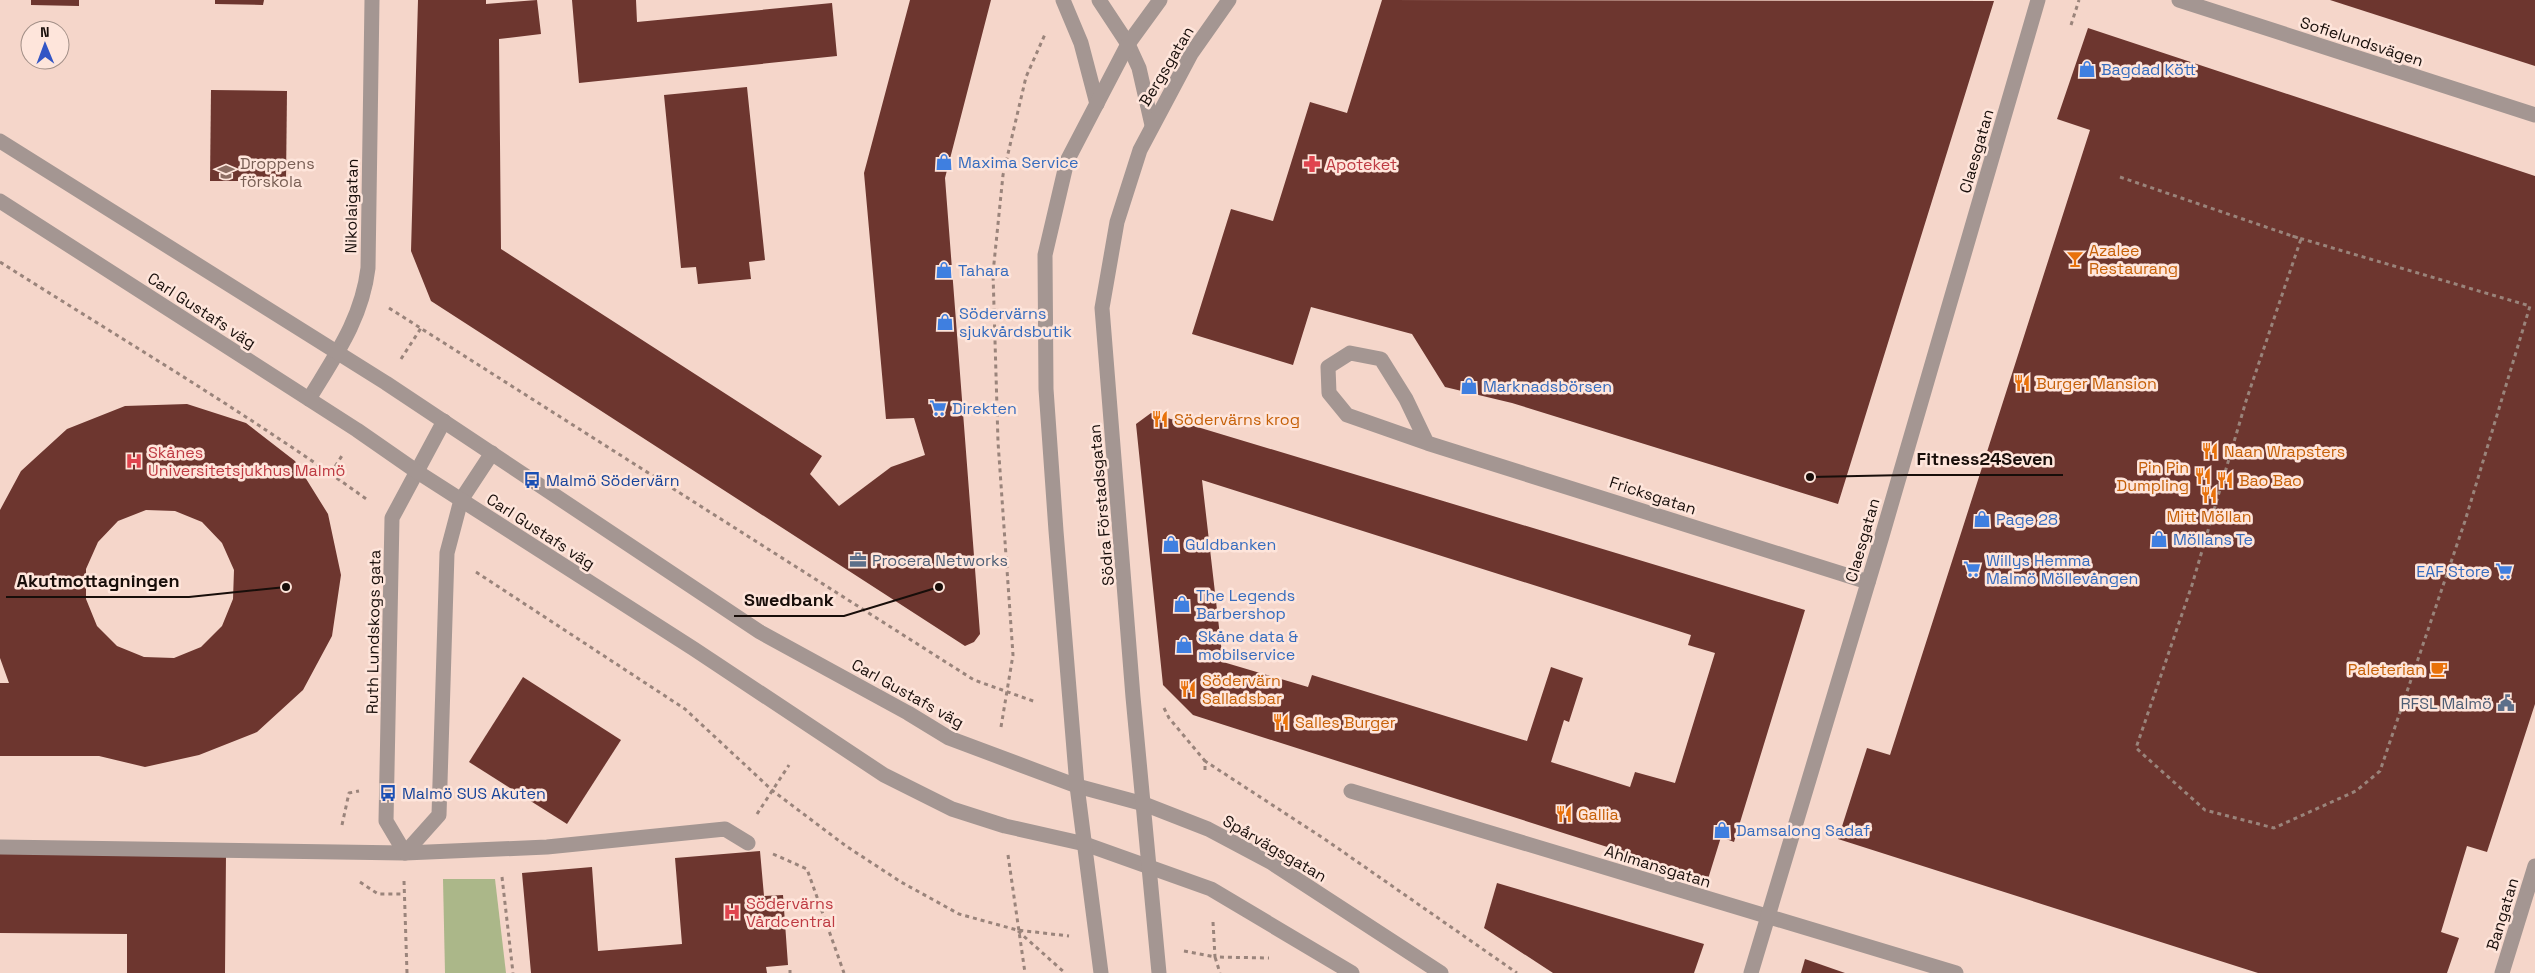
<svg xmlns="http://www.w3.org/2000/svg" width="2535" height="973" font-family="'Space Grotesk',sans-serif">
  <rect width="100%" height="100%" fill="#f5d6ca"/>
  <path fill="#abb789" d="M443,879H495L506,973H445Z"/>
  <g fill="#6d362f" fill-rule="evenodd">
    <path d="M31,0H79V6L31,5Z"/>
    <path d="M215,0H264L263,5L215,4Z"/>
    <path d="M418,0H486V4L537,0L541,34L499,39L501,249L822,456L810,474L839,506L891,467L925,455L914,418L886,419L864,173L910,0H991L945,178L980,634L974,642L965,646L431,301L411,251Z"/>
    <path d="M572,0H636L637,22L832,3L837,56L579,83Z"/>
    <path d="M1382,0L1994,1L1838,504L1512,403L1445,387L1412,334L1311,307L1293,365L1192,334L1231,209L1273,221L1310,102L1347,113Z"/>
    <path d="M2330,0H2535V66Z"/>
    <path d="M2088,28L2535,176V704L2487,852L2467,846L2441,932L2459,938L2447,973H2258L1838,839L1867,748L1890,755L2090,130L2057,119Z"/>
    <path d="M747,87L765,260L749,262L751,279L698,284L696,267L681,268L664,95Z"/>
    <path d="M211,90L287,91L286,181H210Z"/>
    <path d="M187,404L246,423L295,461L328,514L341,575L332,636L303,690L257,732L199,755L145,767L99,756H0V683H9L0,658V510L21,471L67,429L125,406ZM146,510L175,511L202,522L222,543L234,570L233,599L222,626L201,647L174,658L144,657L117,646L97,626L86,599V569L98,542L118,521Z"/>
    <path d="M1151,413L1805,610L1734,842L1721,837L1708,879L1193,715L1163,685L1136,424ZM1202,480L1691,635L1688,645L1715,653L1675,783L1635,772L1630,787L1551,762L1564,720L1569,722L1583,678L1551,667L1527,741L1312,675L1308,687L1223,662Z"/>
    <path d="M523,677L621,740L567,824L469,762Z"/>
    <path d="M760,851L764,896L783,895L788,965L766,967L767,973H531L522,873L592,867L598,951L682,944L675,858Z"/>
    <path d="M0,853L226,854L225,973H127V934L0,933Z"/>
    <path d="M1497,883L1704,944L1694,973H1553L1484,928Z"/>
    <path d="M1805,959L1845,973H1801Z"/>
  </g>
  <g fill="none" stroke-linecap="round" stroke-linejoin="round">
    <g stroke="#9a847b" stroke-width="3" stroke-dasharray="4 4" stroke-linecap="butt">
      <path d="M2071,25L2079,0"/>
      <path d="M2120,177L2301,239L2246,401L2192,585L2136,748L2205,810L2274,828L2356,791L2380,771L2465,521L2530,306L2292,236"/>
      <path d="M0,262C123,340 250,415 369,501"/>
      <path d="M389,308L974,680L1036,702"/>
      <path d="M401,359L421,328"/>
      <path d="M331,473L343,454"/>
      <path d="M476,572L685,709L773,791L846,846L901,882L959,914L1017,930L1069,936"/>
      <path d="M1164,708L1169,718L1205,761"/>
      <path d="M1001,727L1013,655L998,442L993,273L1003,175L1026,77L1046,32"/>
      <path d="M1205,770V761L1326,840L1517,973"/>
      <path d="M757,814L789,765"/>
      <path d="M342,825L349,793L359,791"/>
      <path d="M773,854L807,869L844,973"/>
      <path d="M1008,855L1025,973"/>
      <path d="M502,877L513,973"/>
      <path d="M404,881L407,973"/>
      <path d="M360,882L378,894H403"/>
      <path d="M1213,922L1215,957L1269,958"/>
      <path d="M1018,931L1065,973"/>
      <path d="M1184,951L1215,957L1220,973"/>
      <path d="M790,970V973"/>
    </g>
    <path stroke="#a49692" stroke-width="15" d="M0,847L405,853L547,847L725,829L748,843"/>
    <g stroke="#a49692" stroke-width="15">
      <path d="M1063,0L1081,43L1097,104"/>
      <path d="M1099,0L1128,44L1139,68L1152,125"/>
      <path d="M2179,0L2535,115"/>
      <path d="M309,399C335,356 362,319 368,268L372,0"/>
      <path d="M444,421L392,518L386,821L405,853L439,815L447,553L461,500L492,453"/>
      <path d="M1427,443L1406,399L1381,359L1350,353L1328,367L1329,393L1347,415L1427,443L1868,582"/>
      <path d="M1351,791L1956,973"/>
      <path d="M1751,973L1882,536L2038,0"/>
      <path d="M2502,973L2535,866"/>
    </g>
    <g stroke="#a49692" stroke-width="15">
      <path d="M0,141L386,383L760,632L908,713L949,738L1077,786L1144,804L1208,829L1272,863L1441,973"/>
      <path d="M0,201L357,430L416,471L694,649L884,775L952,809L1005,826L1085,844L1211,889L1352,973"/>
      <path d="M1101,973L1077,786L1056,531L1046,389L1045,255L1067,161L1128,44L1160,0"/>
      <path d="M1159,973L1133,697L1102,308L1117,222L1140,150L1191,54L1229,0"/>
    </g>
  </g>
  <defs>
    <g id="shop-bare" transform="scale(1.35)"><path d="M-5-2.5h2.3a2.7 3.5 0 0 1 5.4 0H5L5.5 6h-11ZM-1.5-2.5h3a1.5 2.3 0 0 0-3 0Z" fill="#3f7fe0" stroke="#fee5db" stroke-width="2.5" paint-order="stroke"/></g>
    <g id="pharmacy-bare" transform="scale(1.35)"><path d="M-2-6h4v4h4v4h-4v4h-4v-4h-4v-4h4Z" fill="#e0444e" stroke="#fee5db" stroke-width="2.5" paint-order="stroke"/></g>
    <g id="school-bare" transform="scale(1.35)"><path d="M0-5L7-2L0 1L-7-2ZM-4 1L0 2.5L4 1V4Q0 6-4 4Z" fill="#8d6e63" stroke="#fee5db" stroke-width="2.5" paint-order="stroke"/></g>
    <g id="bar-bare" transform="scale(1.35)"><path d="M-6-5H6L.8 .8V4.5H3.5V6h-7V4.5H-.8V.8Z" fill="#e8710a" stroke="#fee5db" stroke-width="2.5" paint-order="stroke"/></g>
    <g id="restaurant-bare" transform="scale(1.35)"><path d="M-5-6h1v4h1v-4h1v4h1v-4h1v5L-1.5 .5V6h-2V.5L-5-1ZM5-6V6H3V1.5H1.5Q1.5-4 5-6Z" fill="#e8710a" stroke="#fee5db" stroke-width="2.5" paint-order="stroke"/></g>
    <g id="supermarket-bare" transform="scale(1.35)"><path d="M-6-5.5h2.5l.6 2H6L4.5 2H-2.5L-4.4-4H-6ZM-1.5 3.2a1.3 1.3 0 1 0 .1 0ZM3 3.2a1.3 1.3 0 1 0 .1 0Z" fill="#3f7fe0" stroke="#fee5db" stroke-width="2.5" paint-order="stroke"/></g>
    <g id="hospital-bare" transform="scale(1.35)"><path d="M-5-5h3v3.5h4V-5h3V5h-3V1.5h-4V5h-3Z" fill="#e0444e" stroke="#fee5db" stroke-width="2.5" paint-order="stroke"/></g>
    <g id="bus-bare" transform="scale(1.35)"><path d="M-5-6H5V4H4V6H2V4H-2V6H-4V4H-5ZM-3.5-4V0h7V-4ZM-3.5 1.2v1.5H-2V1.2ZM2 1.2v1.5H3.5V1.2Z" fill="#1a4fb4" stroke="#fee5db" stroke-width="2.5" paint-order="stroke"/></g>
    <g id="office-bare" transform="scale(1.35)"><path d="M-6-3h4V-5.5h4V-3h4V5H-6ZM-1-4.5V-3h2v-1.5ZM-6 0V1H6V0Z" fill="#5c6f8a" stroke="#fee5db" stroke-width="2.5" paint-order="stroke"/></g>
    <g id="cafe-bare" transform="scale(1.35)"><path d="M-5.5-4.5H6V0H3Q3 3.5 0 3.5H-2.5Q-5.5 3.5-5.5 0ZM3-3.2v2h1.7v-2ZM-6 4.5H4V6H-6Z" fill="#e8710a" stroke="#fee5db" stroke-width="2.5" paint-order="stroke"/></g>
    <g id="civic-bare" transform="scale(1.35)"><path d="M-.6-6.5H3V-4.5H.6V-3L4-1V1h2V6H-6V1h2V-1L-.6-3ZM-1.2 2.5V6h2.4V2.5Z" fill="#5c6f8a" stroke="#fee5db" stroke-width="2.5" paint-order="stroke"/></g>
  </defs>
  <g fill-rule="evenodd">
    <use href="#shop-bare" x="2087" y="69"/>
    <use href="#shop-bare" x="944" y="162"/>
    <use href="#pharmacy-bare" x="1312" y="164"/>
    <use href="#school-bare" x="226" y="172"/>
    <use href="#bar-bare" x="2075" y="259"/>
    <use href="#shop-bare" x="944" y="270"/>
    <use href="#shop-bare" x="945" y="322"/>
    <use href="#restaurant-bare" x="2022" y="383"/>
    <use href="#shop-bare" x="1469" y="386"/>
    <use href="#supermarket-bare" x="938" y="408"/>
    <use href="#restaurant-bare" x="1160" y="419"/>
    <use href="#restaurant-bare" x="2210" y="451"/>
    <use href="#hospital-bare" x="134" y="461"/>
    <use href="#restaurant-bare" x="2203" y="476"/>
    <use href="#bus-bare" x="532" y="480"/>
    <use href="#restaurant-bare" x="2225" y="480"/>
    <use href="#restaurant-bare" x="2209" y="495"/>
    <use href="#shop-bare" x="1982" y="519"/>
    <use href="#shop-bare" x="2159" y="539"/>
    <use href="#shop-bare" x="1171" y="544"/>
    <use href="#office-bare" x="858" y="560"/>
    <use href="#supermarket-bare" x="1972" y="569"/>
    <use href="#supermarket-bare" x="2504" y="571"/>
    <use href="#shop-bare" x="1182" y="604"/>
    <use href="#shop-bare" x="1184" y="645"/>
    <use href="#cafe-bare" x="2439" y="669"/>
    <use href="#restaurant-bare" x="1188" y="689"/>
    <use href="#civic-bare" x="2506" y="703"/>
    <use href="#restaurant-bare" x="1281" y="722"/>
    <use href="#bus-bare" x="388" y="793"/>
    <use href="#restaurant-bare" x="1564" y="814"/>
    <use href="#shop-bare" x="1722" y="830"/>
    <use href="#hospital-bare" x="732" y="912"/>
  </g>
  <g text-anchor="middle" stroke-width="5" stroke-linejoin="round" paint-order="stroke">
    <g font-size="16" fill="#180e0a" stroke="#fee5db">
      <text transform="translate(2362 41) rotate(18)" y="6">Sofielundsvägen</text>
      <text transform="translate(1166 66) rotate(-59)" y="6">Bergsgatan</text>
      <text transform="translate(1976 151) rotate(-74)" y="6">Claesgatan</text>
      <text transform="translate(351 206) rotate(-89)" y="6">Nikolaigatan</text>
      <text transform="translate(202 310) rotate(33)" y="6">Carl Gustafs väg</text>
      <text transform="translate(1653 495) rotate(18)" y="6">Fricksgatan</text>
      <text transform="translate(1101 505) rotate(-95)" y="6">Södra Förstadsgatan</text>
      <text transform="translate(541 531) rotate(33)" y="6">Carl Gustafs väg</text>
      <text transform="translate(1862 540) rotate(-74)" y="6">Claesgatan</text>
      <text transform="translate(373 632) rotate(-89)" y="6">Ruth Lundskogs gata</text>
      <text transform="translate(908 693) rotate(29)" y="6">Carl Gustafs väg</text>
      <text transform="translate(1275 848) rotate(30)" y="6">Spårvägsgatan</text>
      <text transform="translate(1658 866) rotate(17)" y="6">Ahlmansgatan</text>
      <text transform="translate(2502 914) rotate(-73)" y="6">Bangatan</text>
    </g>
    <g font-size="16" fill="#366cbe" stroke="#fee5db" text-anchor="start">
      <text x="2101" y="75">Bagdad Kött</text>
      <text x="958" y="168">Maxima Service</text>
      <text x="958" y="276">Tahara</text>
      <text x="959" y="319">Södervärns<tspan x="959" dy="18">sjukvårdsbutik</tspan></text>
      <text x="1483" y="392">Marknadsbörsen</text>
      <text x="952" y="414">Direkten</text>
      <text x="1996" y="525">Page 28</text>
      <text x="2173" y="545">Möllans Te</text>
      <text x="1185" y="550">Guldbanken</text>
      <text x="1986" y="566">Willys Hemma<tspan x="1986" dy="18">Malmö Möllevången</tspan></text>
      <text x="2490" y="577" text-anchor="end">EAF Store</text>
      <text x="1196" y="601">The Legends<tspan x="1196" dy="18">Barbershop</tspan></text>
      <text x="1198" y="642">Skåne data &amp;<tspan x="1198" dy="18">mobilservice</tspan></text>
      <text x="1736" y="836">Damsalong Sadaf</text>
    </g>
    <g font-size="16" fill="#785e54" stroke="#fee5db" text-anchor="start">
      <text x="240" y="169">Droppens<tspan x="240" dy="18">förskola</tspan></text>
    </g>
    <g font-size="16" fill="#be3a42" stroke="#fee5db" text-anchor="start">
      <text x="1326" y="170">Apoteket</text>
      <text x="148" y="458">Skånes<tspan x="148" dy="18">Universitetsjukhus Malmö</tspan></text>
      <text x="746" y="909">Södervärns<tspan x="746" dy="18">Vårdcentral</tspan></text>
    </g>
    <g font-size="16" fill="#c56008" stroke="#fee5db" text-anchor="start">
      <text x="2089" y="256">Azalee<tspan x="2089" dy="18">Restaurang</tspan></text>
      <text x="2036" y="389">Burger Mansion</text>
      <text x="1174" y="425">Södervärns krog</text>
      <text x="2224" y="457">Naan Wrapsters</text>
      <text x="2189" y="473" text-anchor="end">Pin Pin<tspan x="2189" dy="18">Dumpling</tspan></text>
      <text x="2239" y="486">Bao Bao</text>
      <text x="2209" y="522" text-anchor="middle">Mitt Möllan</text>
      <text x="2425" y="675" text-anchor="end">Paleterian</text>
      <text x="1202" y="686">Södervärn<tspan x="1202" dy="18">Salladsbar</tspan></text>
      <text x="1295" y="728">Salles Burger</text>
      <text x="1578" y="820">Gallia</text>
    </g>
    <g font-size="16" fill="#164399" stroke="#fee5db" text-anchor="start">
      <text x="546" y="486">Malmö Södervärn</text>
      <text x="402" y="799">Malmö SUS Akuten</text>
    </g>
    <g font-size="16" fill="#4e5e75" stroke="#fee5db" text-anchor="start">
      <text x="872" y="566">Procera Networks</text>
      <text x="2492" y="709" text-anchor="end">RFSL Malmö</text>
    </g>
  </g>
  <path fill="none" stroke="#180e0a" stroke-width="2" d="M1810 477L1906 475H2063M286 587L189 597H6M939 587L844 616H734"/>
  <g fill="#180e0a" stroke="#fee5db" stroke-width="2">
    <circle cx="1810" cy="477" r="5"/>
    <circle cx="286" cy="587" r="5"/>
    <circle cx="939" cy="587" r="5"/>
  </g>
  <g font-size="18" text-anchor="middle" font-weight="bold" fill="#180e0a" stroke="#fee5db" stroke-width="5" stroke-linejoin="round" paint-order="stroke">
    <text x="1985" y="465">Fitness24Seven</text>
    <text x="98" y="587">Akutmottagningen</text>
    <text x="789" y="606">Swedbank</text>
  </g>
  <g transform="translate(45 45) rotate(359)"><circle r="24" fill="#fee5db" stroke="#a28f87"/>
  <path d="M0-4L9 19L0 12L-9 19Z" fill="#3255c5"/>
  <text y="-8" font-size="14" font-weight="bold" text-anchor="middle" fill="#180e0a">N</text>
  </g>
</svg>
